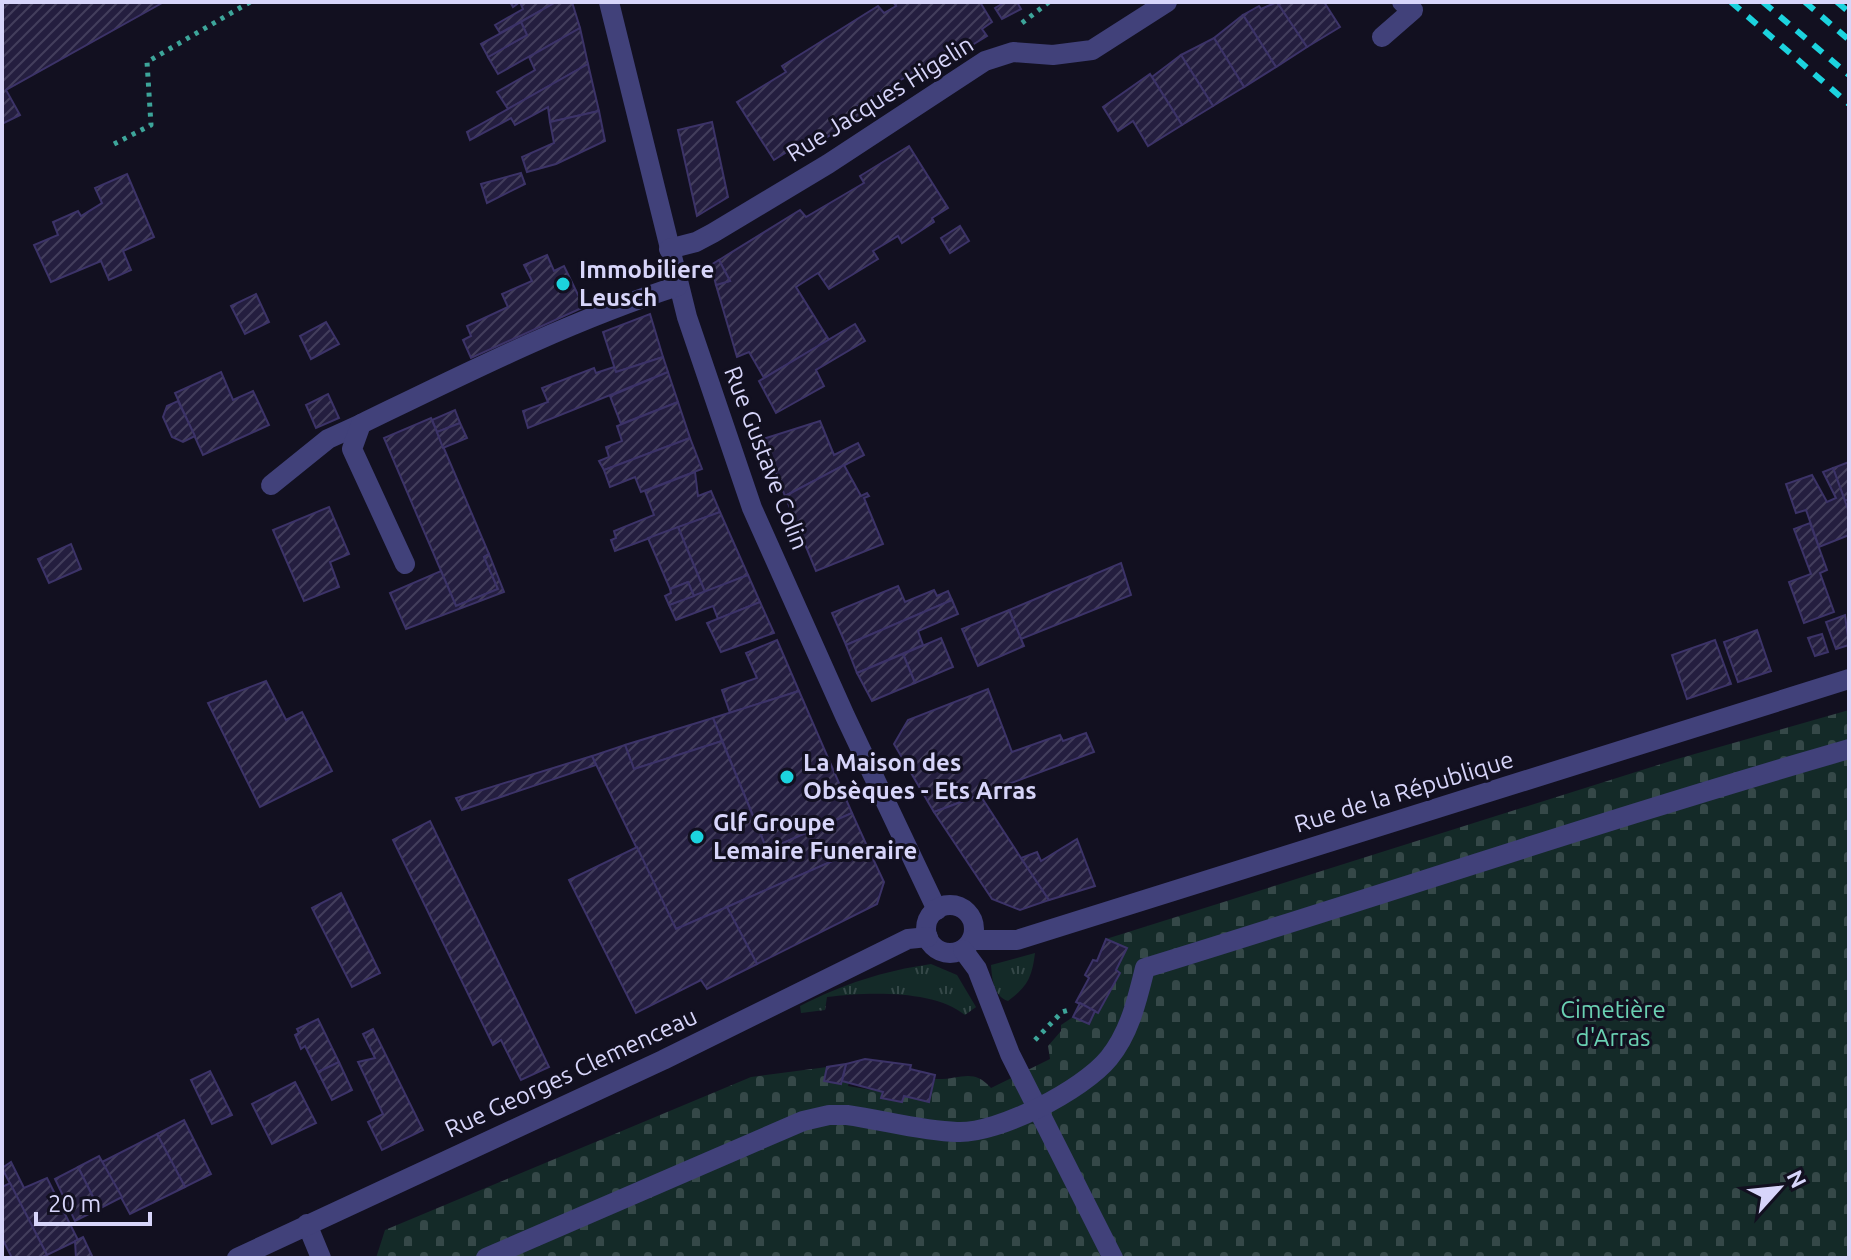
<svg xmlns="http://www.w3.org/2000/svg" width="1851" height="1260" font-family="Ubuntu,sans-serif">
  <defs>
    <pattern id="grass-tufts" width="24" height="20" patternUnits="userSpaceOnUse" patternTransform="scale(2)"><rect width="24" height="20" fill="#142a28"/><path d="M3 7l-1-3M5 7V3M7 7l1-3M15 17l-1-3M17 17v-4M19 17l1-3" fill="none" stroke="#354848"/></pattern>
    <pattern id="cemetery-stones" width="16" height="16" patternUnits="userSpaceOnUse" patternTransform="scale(2)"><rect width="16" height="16" fill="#142a28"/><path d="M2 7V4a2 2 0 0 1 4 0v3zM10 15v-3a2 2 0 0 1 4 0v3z" fill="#354848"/></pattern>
    <pattern id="building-hatch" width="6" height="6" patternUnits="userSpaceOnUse" patternTransform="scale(2)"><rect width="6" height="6" fill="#241e3f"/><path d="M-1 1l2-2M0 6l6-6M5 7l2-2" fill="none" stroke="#433e5c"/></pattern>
  </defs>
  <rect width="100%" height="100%" fill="#121020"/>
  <g fill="url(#grass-tufts)">
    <path d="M1035,953C1032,977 1028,986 1008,1001C993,996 992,978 991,965Z"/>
    <path d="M931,964L957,975L976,1007L965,1015C934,989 865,992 827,997L825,1010L801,1013L800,1006C843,984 883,971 931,964Z"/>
  </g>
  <path fill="url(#cemetery-stones)" d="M1849,710V1258H376L385,1230L751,1077L827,1067L824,1081L849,1082L848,1086L883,1092L882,1098L902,1102L904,1096L929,1102L935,1079C960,1080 973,1067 991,1088L1050,1059L1048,1046L1061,1031V1025L1073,1017L1089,1024L1095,1011L1099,1012L1120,974L1116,970L1127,949L1106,939L1677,759Z"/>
  <g fill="url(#building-hatch)" stroke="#3c3368" stroke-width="2">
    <path d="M2,2H162V3L6,90L20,115L2,124Z"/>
    <path d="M510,2H556L500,33L495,25L523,9L520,2L513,7Z"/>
    <path d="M556,2H572L580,28L498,74L488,57L527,35L521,22Z"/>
    <path d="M893,2H980L992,22L982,29L987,36L918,78L914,72L856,107L861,117L810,147L806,140L774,160L737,102L786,72L782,66L878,6L884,13L896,6Z"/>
    <path d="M1005,2H1017L1021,9L1002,19L995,8Z"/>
    <path d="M1277,2L1307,47L1276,67L1243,15L1259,6L1261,9Z"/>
    <path d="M1277,2H1324L1340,27L1307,47Z"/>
    <path d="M1243,15L1276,67L1244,87L1214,38Z"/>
    <path d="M521,22L527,35L488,57L481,44Z"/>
    <path d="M580,28L588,64L508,109L497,92L535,70L529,57Z"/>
    <path d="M1214,38L1244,87L1213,106L1181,55Z"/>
    <path d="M1181,55L1213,106L1182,125L1152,77Z"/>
    <path d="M588,64L599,111L550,122L548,107L515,125L511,118L470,140L467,132Z"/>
    <path d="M1150,74L1182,125L1148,146L1133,121L1118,131L1103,107Z"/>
    <path d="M599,111L605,141L556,164L527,172L522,157L554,143L550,122Z"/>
    <path d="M712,122L728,197L697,216L678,130Z"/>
    <path d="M909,146L948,208L932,218L934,222L902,243L898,236L873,251L878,259L829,289L818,273L796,287L829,340L764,378L749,352L737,357L716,285L730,281L719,260L800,210L806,217L864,183L860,176Z"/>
    <path d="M521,173L525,184L487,203L481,184Z"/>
    <path d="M127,174L154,237L123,251L131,270L109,280L101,261L51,282L34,245L58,235L53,222L78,211L81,216L102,203L95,188Z"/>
    <path d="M960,226L969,241L950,253L941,238Z"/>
    <path d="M547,255L554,271L564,266L584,307L471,358L463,340L471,336L467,326L508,307L502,294L532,281L524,265Z"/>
    <path d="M719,260L730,281L716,285L711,265Z"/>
    <path d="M256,294L269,322L245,334L231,306Z"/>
    <path d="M650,314L663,357L616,372L603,332Z"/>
    <path d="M326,322L339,344L311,359L300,336Z"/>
    <path d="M855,324L865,341L816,370L824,386L776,413L759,381Z"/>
    <path d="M663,357L668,372L528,428L523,411L548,402L542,388L594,368L596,373L614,367L616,372Z"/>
    <path d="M221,372L233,400L253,391L269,425L203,455L175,393Z"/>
    <path d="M668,372L678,402L621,424L610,396Z"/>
    <path d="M328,394L339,418L316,428L306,405Z"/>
    <path d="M178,401L195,436L183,442L172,437L163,417L167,406Z"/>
    <path d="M678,402L690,438L604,470L599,461L609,457L606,447L622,441L617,426Z"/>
    <path d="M455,410L460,423L437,432L432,420Z"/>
    <path d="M431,418L489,554L484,557L498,589L456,606L384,438Z"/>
    <path d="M820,421L834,455L858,443L864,455L785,496L763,439Z"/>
    <path d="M460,423L467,438L443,448L437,432Z"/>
    <path d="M690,438L702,469L641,492L635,477L610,487L604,470Z"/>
    <path d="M1849,462V499L1845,501L1833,468Z"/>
    <path d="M844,465L861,496L867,493L869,496L864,498L883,544L816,571L785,496Z"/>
    <path d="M1833,468L1849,512V535L1819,547L1806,510L1796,513L1786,484L1812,475L1827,502L1836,498L1823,472Z"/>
    <path d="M695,472L698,496L711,491L720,512L615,551L611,540L616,538L614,531L654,515L645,491Z"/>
    <path d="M329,507L349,554L330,562L339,587L304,601L273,530Z"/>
    <path d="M720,512L748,575L705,592L678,527Z"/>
    <path d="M1810,523L1827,570L1820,573L1834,612L1804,623L1789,582L1811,574L1794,529Z"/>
    <path d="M678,527L705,592L694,596L688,582L670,589L648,538Z"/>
    <path d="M71,544L81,569L49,583L38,559Z"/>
    <path d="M489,554L504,592L406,629L390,593L441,571L456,606L498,589L484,557Z"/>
    <path d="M1121,563L1131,595L1021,639L1009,610Z"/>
    <path d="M748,575L760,602L718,619L713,606L676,620L669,605Z"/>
    <path d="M688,582L694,596L669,605L665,596L671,593L670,589Z"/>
    <path d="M898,586L905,602L934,590L937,596L948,591L952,600L846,645L832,613Z"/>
    <path d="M952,600L958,614L918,631L923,645L857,673L846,645Z"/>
    <path d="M760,602L774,633L721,652L707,623Z"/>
    <path d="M1009,610L1024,646L978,666L962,629Z"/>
    <path d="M1845,615L1849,645L1836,649L1826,622Z"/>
    <path d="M1757,630L1771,671L1738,682L1724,642Z"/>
    <path d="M1822,634L1828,652L1815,656L1808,638Z"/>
    <path d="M941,638L953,667L915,683L903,654Z"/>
    <path d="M777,640L799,691L730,713L722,690L757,678L746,653Z"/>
    <path d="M1715,640L1731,684L1687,699L1672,655Z"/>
    <path d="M903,654L915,683L872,701L857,673Z"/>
    <path d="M266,681L286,720L302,712L332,771L260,807L208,703Z"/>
    <path d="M988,689L1012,752L1060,735L1063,741L1086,733L1094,752L934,812L894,744L908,720Z"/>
    <path d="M799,691L852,813L767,850L713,718Z"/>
    <path d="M713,718L722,741L634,769L625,745Z"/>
    <path d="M722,741L767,850L852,813L867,846L676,929L592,756L625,745L634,769Z"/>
    <path d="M592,756L596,765L462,810L456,798Z"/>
    <path d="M980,795L1021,858L1049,900L1020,910L992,899L934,812Z"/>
    <path d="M430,821L549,1067L521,1080L501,1040L493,1045L393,840Z"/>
    <path d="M1077,839L1095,886L1049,900L1021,858L1037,852L1041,861Z"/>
    <path d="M867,846L884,882L877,904L757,964L727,907Z"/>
    <path d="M637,847L676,929L727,907L757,964L707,989L701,980L636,1013L569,880Z"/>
    <path d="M341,893L380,973L352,987L312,908Z"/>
    <path d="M1106,939L1127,948L1116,970L1120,973L1098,1013L1076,1002L1089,978L1085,975L1093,960L1097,961Z"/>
    <path d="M1080,1003L1095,1011L1089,1024L1073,1017Z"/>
    <path d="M318,1019L339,1062L318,1072L305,1046L301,1049L295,1035L299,1033L297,1029Z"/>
    <path d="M373,1029L423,1130L382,1150L368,1122L383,1114L358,1062L375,1058L363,1034Z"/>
    <path d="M865,1059L911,1065L910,1069L935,1075L929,1102L904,1096L902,1102L881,1098L883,1092L842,1081L846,1064Z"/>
    <path d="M339,1062L352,1090L332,1100L318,1072Z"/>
    <path d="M846,1064L841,1084L824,1081L827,1067Z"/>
    <path d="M210,1071L232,1115L212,1124L191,1080Z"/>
    <path d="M295,1082L316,1123L272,1144L252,1104Z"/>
    <path d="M184,1120L211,1174L185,1187L157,1134Z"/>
    <path d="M157,1134L185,1187L130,1214L102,1162Z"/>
    <path d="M99,1156L122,1197L99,1209L78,1167Z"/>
    <path d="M11,1162L24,1188L47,1178L78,1240L47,1255L2,1168Z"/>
    <path d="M78,1167L99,1209L75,1221L55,1179Z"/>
    <path d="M10,1183L47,1255L40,1258H12L2,1238V1187Z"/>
    <path d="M83,1237L93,1258H76L75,1241Z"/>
  </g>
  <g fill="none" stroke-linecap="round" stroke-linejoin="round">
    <g stroke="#3da59a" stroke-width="5" stroke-dasharray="4 6" stroke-linecap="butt">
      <path d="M1022,23L1049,2"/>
      <path d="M114,144L151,125L147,62L250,2"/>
      <path d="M1035,1040L1062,1012L1072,1009"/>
    </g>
    <g stroke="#41417a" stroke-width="20">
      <path d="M609,2L687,317L752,508L845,716L937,910"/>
      <path d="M1382,37L1413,10L1402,2"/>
      <path d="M669,249L696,242L713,233L828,164L985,61L1013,52L1053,55L1092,50L1167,2"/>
      <path d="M271,485L328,439L361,424"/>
      <path d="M405,564L352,449L361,424C464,374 569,321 678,286"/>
      <circle cx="950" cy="929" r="24"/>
      <path d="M972,940H1017L1849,679"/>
      <path d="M963,950L977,969L1010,1054L1113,1258"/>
      <path d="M307,1224L321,1258"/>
      <path d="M237,1258L663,1060L908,939L928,937"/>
      <path d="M486,1258L803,1121L829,1115H847C883,1120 921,1131 957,1132C998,1134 1083,1090 1109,1058C1130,1032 1137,1000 1145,968C1380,896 1613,817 1849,749"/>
    </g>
    <g stroke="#1cd3de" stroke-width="6" stroke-dasharray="12 10" stroke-linecap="butt">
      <path d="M1731,2L1849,104"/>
      <path d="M1763,2L1849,75"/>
      <path d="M1805,2L1849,40"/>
      <path d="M1837,2L1849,12"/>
    </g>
  </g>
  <g fill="#1cd3de" stroke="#121020" stroke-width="3">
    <circle cx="563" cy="284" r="8"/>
    <circle cx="787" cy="777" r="8"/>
    <circle cx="697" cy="837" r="8"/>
  </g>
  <g text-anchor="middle" stroke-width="6" stroke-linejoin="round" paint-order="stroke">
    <g font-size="24" fill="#d7d5fa" stroke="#121020">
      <text transform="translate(880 99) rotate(-32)" y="8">Rue Jacques Higelin</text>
      <text transform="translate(766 458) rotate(69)" y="8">Rue Gustave Colin</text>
      <text transform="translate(1404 792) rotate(-17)" y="8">Rue de la République</text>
      <text transform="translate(571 1073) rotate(-25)" y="8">Rue Georges Clemenceau</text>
    </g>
    <g font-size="24" font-weight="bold" fill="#d7d5fa" stroke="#121020" text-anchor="start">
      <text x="579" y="278">Immobiliere<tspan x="579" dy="28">Leusch</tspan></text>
      <text x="803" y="771">La Maison des<tspan x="803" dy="28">Obsèques - Ets Arras</tspan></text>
      <text x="713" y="831">Glf Groupe<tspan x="713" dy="28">Lemaire Funeraire</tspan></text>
    </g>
    <g font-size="24" fill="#6ad0b2" stroke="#121020">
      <text x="1613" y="1018">Cimetière<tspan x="1613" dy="28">d'Arras</tspan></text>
    </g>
  </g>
  <rect width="1851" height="1260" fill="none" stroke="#d7d5fa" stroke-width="8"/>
  <g transform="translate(1779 1188) rotate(63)" stroke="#121020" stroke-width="6" paint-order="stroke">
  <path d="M0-6L14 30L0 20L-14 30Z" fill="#d7d5fa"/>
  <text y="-12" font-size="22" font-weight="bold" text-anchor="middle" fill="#d7d5fa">N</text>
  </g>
  <path d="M36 1212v12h114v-12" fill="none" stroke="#d7d5fa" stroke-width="4"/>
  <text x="48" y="1212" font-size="24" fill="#d7d5fa" stroke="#121020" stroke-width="6" paint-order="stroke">20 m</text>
</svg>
